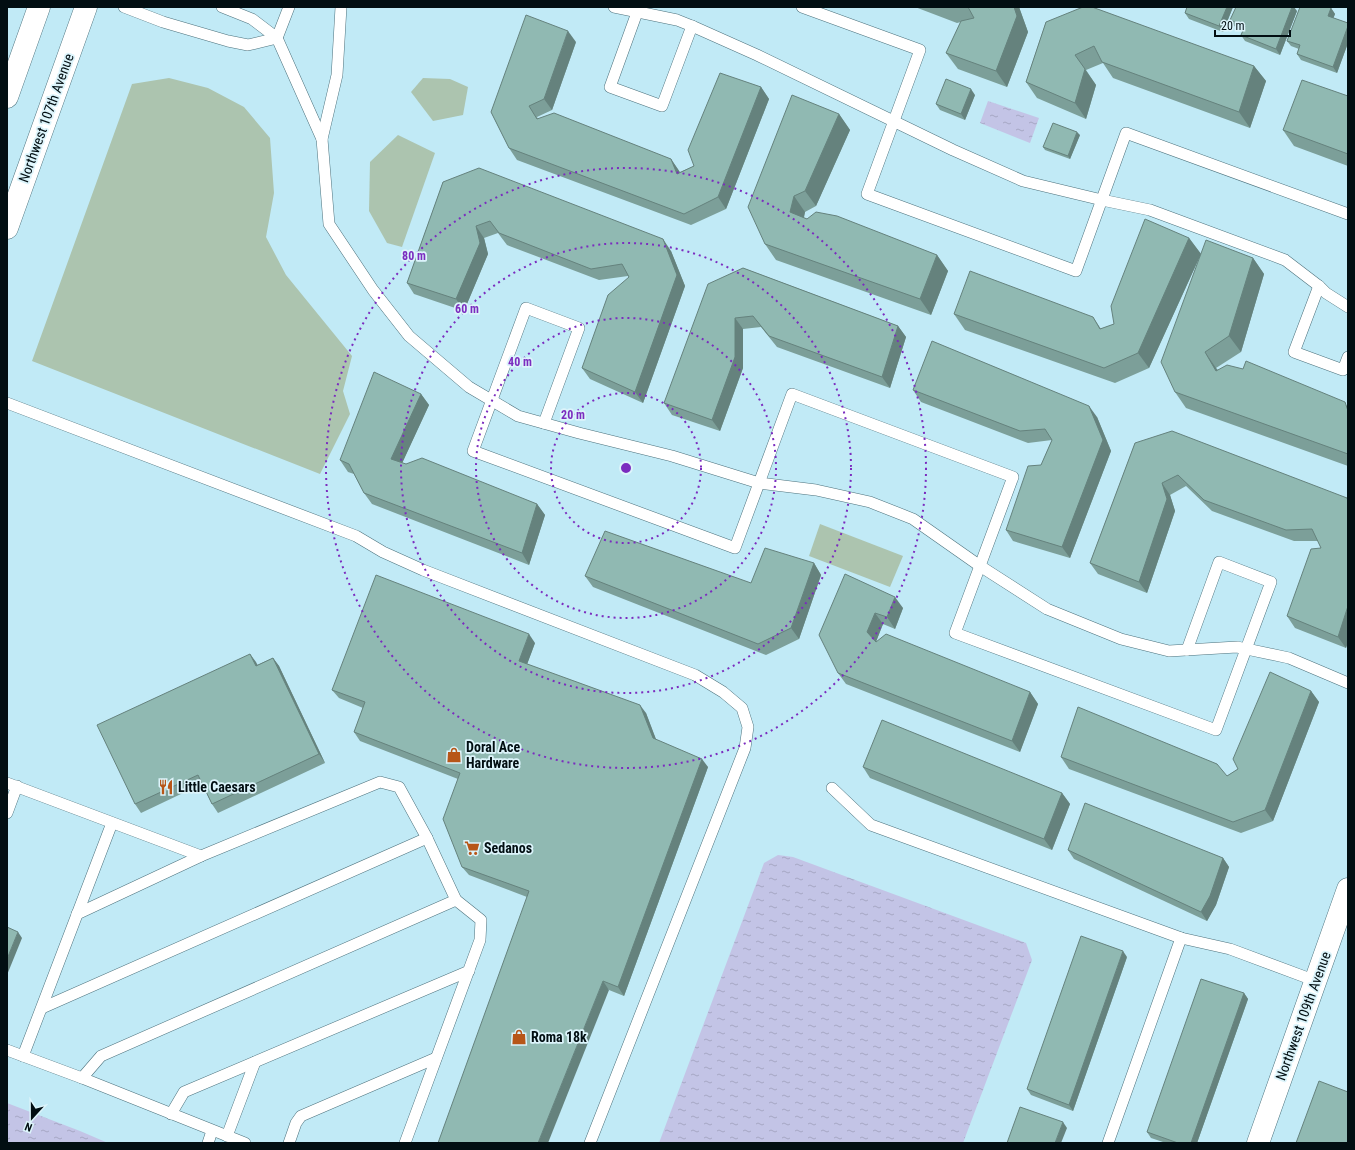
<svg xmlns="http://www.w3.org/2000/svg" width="1355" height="1150" font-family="'Roboto Condensed',sans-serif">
  <defs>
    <pattern id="water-ripples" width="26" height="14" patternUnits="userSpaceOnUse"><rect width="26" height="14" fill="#c3c4e6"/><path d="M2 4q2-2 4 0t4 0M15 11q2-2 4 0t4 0" fill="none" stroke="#a6a7c4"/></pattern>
  </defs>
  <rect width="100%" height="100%" fill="#c1eaf6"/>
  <g fill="#acc4af">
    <path d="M169,78L208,88L244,107L270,138L274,193L266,237L286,275L352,356L343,391L350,414L320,474L32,361L132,84Z"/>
    <path d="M423,78L450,79L468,87L463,115L433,121L411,92Z"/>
    <path d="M398,135L435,153L402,247L387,243L369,211L370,162Z"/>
    <path d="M820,524L903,556L890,587L809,556Z"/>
  </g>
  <g fill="url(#water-ripples)">
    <path d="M988,101L1039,118L1030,143L980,123Z"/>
    <path d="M778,855L793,857L1026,943L1032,960L963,1143H659L764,863Z"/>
    <path d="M7,1103L80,1131L108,1143H7Z"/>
  </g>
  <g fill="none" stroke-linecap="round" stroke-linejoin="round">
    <g stroke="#4d727d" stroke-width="12">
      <g id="lane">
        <path d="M124,7L163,22L228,41L248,45L277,38L322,139"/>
        <path d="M222,7L252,19L277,38L289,7"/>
        <path d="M341,7L337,75L322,139L329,224L373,290L409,336L469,387L518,416L579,433L672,456L759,483L816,490L870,502L913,519L980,566L1047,609L1121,639L1169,651L1237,647L1289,658L1348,683"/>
        <path d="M614,7L677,20L692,26L757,55L953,150L1023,181L1102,200L1150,210L1285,260L1319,286L1326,293L1348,307"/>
        <path d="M639,7L610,87L662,106L692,26"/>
        <path d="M802,7L920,50L867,194L1076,271L1126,133L1348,214"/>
        <path d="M1319,286L1294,352L1343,370L1348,357"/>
        <path d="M7,403L356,536L383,552L423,570L695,675L723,692L742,708L748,727L745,748L590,1143"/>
        <path d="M544,423L579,328L526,308L473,451L735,548L792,394L1013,477L955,633L1216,730L1271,582L1219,562L1187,650"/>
        <path d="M7,783L201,856L380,782L399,787L427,838L456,900L481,920L480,940L405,1143"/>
        <path d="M832,788L871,825L1181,938L1230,949L1316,981"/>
        <path d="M7,813L17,786"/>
        <path d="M77,914L201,856"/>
        <path d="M42,1008L427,838"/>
        <path d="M7,1050L82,1078L245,1143"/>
        <path d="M23,1056L112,823"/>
        <path d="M82,1078L101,1056L456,900"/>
        <path d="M171,1114L184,1092L469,971"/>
        <path d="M227,1136L255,1062"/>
        <path d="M208,1143L212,1131"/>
        <path d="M289,1143L296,1123L301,1116L436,1058"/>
        <path d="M1108,1143L1181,938"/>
      </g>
    </g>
    <g stroke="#4d727d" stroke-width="23">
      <g id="secondary">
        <path d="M7,97L39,7"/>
        <path d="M7,228L86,7"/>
        <path d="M1258,1143L1348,889"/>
      </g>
    </g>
    <use href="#lane" stroke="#fff" stroke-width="11"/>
    <use href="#secondary" stroke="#fff" stroke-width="22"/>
  </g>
  <g fill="#7c9f99">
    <path d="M915,7H1019L1028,32L1007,87L958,69L946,53L961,22L957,23Z"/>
    <path d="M1185,7H1233L1223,32L1189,19L1185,13L1187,8Z"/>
    <path d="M1331,8L1335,14L1333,18L1348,23V43L1337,73L1301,60L1297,54L1299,49L1291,46L1287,41Z"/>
    <path d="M1297,11L1280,55L1245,41L1241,35L1243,30L1234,26L1230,20Z"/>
    <path d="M1046,22L1254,66L1266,81L1250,128L1113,78L1103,63L1086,70L1096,85L1086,119L1037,98L1026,82Z"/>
    <path d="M576,42L552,110L537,117L538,119L671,159L680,172L694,166L761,87L769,99L726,209L691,225L517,160L509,148L491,112Z"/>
    <path d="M975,95L965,120L940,110L936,104Z"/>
    <path d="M1348,96V166L1294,146L1283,130Z"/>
    <path d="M839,114L850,130L816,206L805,212L804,218L937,255L948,271L931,315L776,260L765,244Z"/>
    <path d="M1080,135L1070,159L1045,150L1043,147Z"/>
    <path d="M443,182L671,251L685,286L643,403L590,379L582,368L629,277L628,276L599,280L507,245L498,233L484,238L488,254L464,311L414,294L407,283Z"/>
    <path d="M1189,238L1201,254L1149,368L1115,383L965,330L954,314L1093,317L1101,329L1114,324Z"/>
    <path d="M1253,258L1264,274L1241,352L1216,368L1218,370L1348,406V466L1186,408L1175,392Z"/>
    <path d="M743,268L898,326L906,337L890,388L777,347L761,327L743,329V368L720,431L672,415L664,403Z"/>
    <path d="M913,390L1097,417L1111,451L1070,558L1013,541L1006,530L1041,465L1052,440L1028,443L921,402Z"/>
    <path d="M421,394L429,405L402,463L537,504L545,515L529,565L372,504L364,493L354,474L348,472L340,460Z"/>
    <path d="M1135,443L1347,498L1348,499V642L1346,648L1295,628L1287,616L1321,548L1318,541H1294L1212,511L1186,486L1170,495L1175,511L1147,593L1098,574L1090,563Z"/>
    <path d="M814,563L821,575L799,639L766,655L593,587L585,576L751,583Z"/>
    <path d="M845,574L903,608L895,629L883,624L876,642L1030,692L1038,704L1020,752L846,684L838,673Z"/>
    <path d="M535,643L527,664L646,713L656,740L708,767L624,996L609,990L527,897L469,875L462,867L458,779L360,741L354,732L363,708L339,698L332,690Z"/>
    <path d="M250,654L257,665L273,658L279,666L325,763L218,813L212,804L202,784L141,813L135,804Z"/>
    <path d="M1311,691L1319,702L1273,821L1241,833L1069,769L1061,757L1227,776L1238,769Z"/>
    <path d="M863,767L1062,793L1070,804L1052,850L870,778Z"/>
    <path d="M1068,850L1223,858L1229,867L1216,905L1207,921L1074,859Z"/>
    <path d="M1127,957L1073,1111L1031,1095L1027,1089Z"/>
    <path d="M1244,993L1248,999L1197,1143H1166L1151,1138L1147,1132Z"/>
  </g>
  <g fill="#65827d">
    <path d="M1014,7H1019L1028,32L1007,87L996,71Z"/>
    <path d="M1227,7H1233L1223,32L1219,26Z"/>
    <path d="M1292,7H1294L1297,11L1280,55L1276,49Z"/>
    <path d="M1331,8L1335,14L1332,22L1328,16Z"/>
    <path d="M1348,26V43L1337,73L1333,67Z"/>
    <path d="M568,31L576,42L552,110L544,99Z"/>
    <path d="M1075,55L1096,85L1086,119L1075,103Z"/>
    <path d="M1254,66L1266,81L1250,128L1239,112Z"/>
    <path d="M761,87L769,99L726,209L718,197Z"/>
    <path d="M971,89L975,95L965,120L961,114Z"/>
    <path d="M839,114L850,130L816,206L805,191Z"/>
    <path d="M1077,132L1080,135L1070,159L1068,156Z"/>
    <path d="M671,159L679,171L685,185L677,174Z"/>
    <path d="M794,196L805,212L801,228L790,212Z"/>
    <path d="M476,226L484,238L488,254L464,311L456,299Z"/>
    <path d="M1189,238L1201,254L1149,368L1138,353Z"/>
    <path d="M663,239L671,251L685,286L643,403L635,392Z"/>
    <path d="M937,255L948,271L931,315L920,299Z"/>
    <path d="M1253,258L1264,274L1241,352L1229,336Z"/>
    <path d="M735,318L743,329V368L720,431L712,420Z"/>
    <path d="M898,326L906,337L890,388L882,377Z"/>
    <path d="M1205,352L1216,368L1227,387L1216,371Z"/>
    <path d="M421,394L429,405L399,470L391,459Z"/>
    <path d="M1089,406L1097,417L1111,451L1070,558L1062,547Z"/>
    <path d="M1162,483L1170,495L1175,511L1147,593L1139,582Z"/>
    <path d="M537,504L545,515L529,565L522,553Z"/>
    <path d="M814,563L821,575L799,639L791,628Z"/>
    <path d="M895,597L903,608L895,629L887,617Z"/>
    <path d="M1348,606V642L1346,648L1338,637Z"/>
    <path d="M875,613L883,624L875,644L867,632Z"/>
    <path d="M529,634L535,643L525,670L519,661Z"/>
    <path d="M250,654L256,662L262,674L256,666Z"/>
    <path d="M273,658L279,666L325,763L319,754Z"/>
    <path d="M1311,691L1319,702L1273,821L1265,810Z"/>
    <path d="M1030,692L1038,704L1020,752L1012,741Z"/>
    <path d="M640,705L646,713L659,747L653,738Z"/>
    <path d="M702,759L708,767L624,996L618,987Z"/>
    <path d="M1062,793L1070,804L1052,850L1044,839Z"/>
    <path d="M1223,858L1229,867L1216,905L1207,921L1201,912Z"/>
    <path d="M18,932L22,938L7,975V959Z"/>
    <path d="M1123,951L1127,957L1073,1111L1069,1105Z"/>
    <path d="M603,981L609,990L548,1143H538Z"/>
    <path d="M1244,993L1248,999L1197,1143H1191Z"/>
    <path d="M1063,1122L1067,1128L1061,1143H1055Z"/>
  </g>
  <g fill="#90b9b2" stroke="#65827d">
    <path d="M968,7H1014L1017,16L996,71L946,53L961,21L974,18Z"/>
    <path d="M1083,7H1092L1254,66L1239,112L1102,62L1094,46L1075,55L1085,69L1075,103L1026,82L1046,22Z"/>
    <path d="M1187,7H1227L1219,26L1185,13Z"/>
    <path d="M1236,7H1292L1276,49L1241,35L1245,26L1230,20Z"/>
    <path d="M1300,7H1328L1331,8L1328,16L1348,23V26L1333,67L1297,54L1300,45L1287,41Z"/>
    <path d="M526,15L568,31L544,99L529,106L537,119L554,113L671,159L677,174L694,166L688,150L720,73L761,87L718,197L684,214L509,148L491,112Z"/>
    <path d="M946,79L971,89L961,114L936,104Z"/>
    <path d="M1302,80L1348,96V154L1283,130Z"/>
    <path d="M792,95L839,114L805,191L794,196L790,212L807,219L816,212L837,216L937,255L920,299L765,244L748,207Z"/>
    <path d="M1053,123L1077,132L1068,156L1043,147Z"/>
    <path d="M479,168L663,239L677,275L635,392L582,368L608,295L629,277L622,264L591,269L499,233L490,221L476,226L480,243L456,299L407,283L443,182Z"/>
    <path d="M1145,219L1189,238L1138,353L1104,368L954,314L970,271L1093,317L1100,329L1114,324L1111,306Z"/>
    <path d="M1206,240L1253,258L1229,336L1205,352L1216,371L1227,365L1243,369L1246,361L1345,402L1348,411V454L1175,392L1161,362Z"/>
    <path d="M743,268L898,326L882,377L769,336L753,316L735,318V357L712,420L664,403L708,284Z"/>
    <path d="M932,341L1089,406L1103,440L1062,547L1006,530L1028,466L1041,465L1052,440L1045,429L1020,431L913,390Z"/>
    <path d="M374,372L421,394L391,459L406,464L422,458L537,504L522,553L364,493L349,464L340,460Z"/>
    <path d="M1172,431L1347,498L1348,500V606L1338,637L1287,616L1311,549L1321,548L1312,529L1286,530L1204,500L1178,475L1162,483L1167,499L1139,582L1090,563L1135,443Z"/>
    <path d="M605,531L751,583L765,548L814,563L791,628L758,644L585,576Z"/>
    <path d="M845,574L895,597L887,617L875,613L867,632L876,642L886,634L1030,692L1012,741L838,673L819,635Z"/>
    <path d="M376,575L529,634L519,661L640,705L653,738L702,759L618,987L603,981L538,1143H438L529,891L462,867L443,819L460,773L354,732L365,702L332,690Z"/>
    <path d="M250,654L256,666L273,658L319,754L212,804L198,775L135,804L97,725Z"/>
    <path d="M1270,672L1311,691L1265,810L1233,822L1061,757L1078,707L1217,764L1227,776L1238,769L1233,759Z"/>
    <path d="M882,720L1062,793L1044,839L863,767Z"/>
    <path d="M1085,803L1223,858L1210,896L1201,912L1068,850Z"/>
    <path d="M7,927L18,932L7,959Z"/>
    <path d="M1081,936L1123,951L1069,1105L1027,1089Z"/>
    <path d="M1201,979L1244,993L1191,1143H1178L1147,1132Z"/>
    <path d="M1319,1081L1348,1092V1143H1296Z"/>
    <path d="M1020,1107L1063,1122L1055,1143H1007Z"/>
  </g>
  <g fill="none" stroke="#7b2cbf" stroke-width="2" stroke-dasharray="2 4">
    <circle cx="626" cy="468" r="75"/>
    <circle cx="626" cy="468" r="150"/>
    <circle cx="626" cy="468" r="225"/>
    <circle cx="626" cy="468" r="300"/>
  </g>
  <defs>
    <g id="shop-bare" transform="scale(1.2)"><path d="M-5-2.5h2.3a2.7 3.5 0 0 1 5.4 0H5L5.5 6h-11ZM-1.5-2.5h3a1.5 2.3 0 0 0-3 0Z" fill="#b75618" stroke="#dcf4fb" stroke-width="2.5" paint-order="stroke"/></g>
    <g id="restaurant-bare" transform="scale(1.2)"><path d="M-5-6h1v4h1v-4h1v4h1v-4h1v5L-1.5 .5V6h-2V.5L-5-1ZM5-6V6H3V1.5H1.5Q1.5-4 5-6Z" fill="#b75618" stroke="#dcf4fb" stroke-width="2.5" paint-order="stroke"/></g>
    <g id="supermarket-bare" transform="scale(1.2)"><path d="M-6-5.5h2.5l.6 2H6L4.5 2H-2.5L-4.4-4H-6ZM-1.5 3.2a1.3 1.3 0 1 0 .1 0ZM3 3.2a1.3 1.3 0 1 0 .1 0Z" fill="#b75618" stroke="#dcf4fb" stroke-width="2.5" paint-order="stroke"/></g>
  </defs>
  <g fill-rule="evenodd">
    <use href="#shop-bare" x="454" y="755"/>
    <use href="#restaurant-bare" x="166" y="787"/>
    <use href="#supermarket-bare" x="472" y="848"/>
    <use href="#shop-bare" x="519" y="1037"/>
  </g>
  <g text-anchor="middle" stroke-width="3.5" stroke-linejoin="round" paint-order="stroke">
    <g font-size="14" fill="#020e12" stroke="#dcf4fb">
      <text transform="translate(46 118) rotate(-70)" y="5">Northwest 107th Avenue</text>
      <text transform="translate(1303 1016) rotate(-70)" y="5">Northwest 109th Avenue</text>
    </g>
    <g font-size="14" font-weight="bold" fill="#020e12" stroke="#dcf4fb" text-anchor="start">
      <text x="466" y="752">Doral Ace<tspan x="466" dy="16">Hardware</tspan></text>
      <text x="178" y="792">Little Caesars</text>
      <text x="484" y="853">Sedanos</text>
      <text x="531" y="1042">Roma 18k</text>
    </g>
  </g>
  <circle cx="626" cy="468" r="6" fill="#7b2cbf" stroke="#dcf4fb" stroke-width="2"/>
  <g font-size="12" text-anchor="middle" font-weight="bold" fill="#7b2cbf" stroke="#dcf4fb" stroke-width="3.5" stroke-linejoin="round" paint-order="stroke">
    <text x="414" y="260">80 m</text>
    <text x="467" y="313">60 m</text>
    <text x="520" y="366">40 m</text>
    <text x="573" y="419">20 m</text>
  </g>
  <rect width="1355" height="1150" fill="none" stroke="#020e12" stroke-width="16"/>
  <g transform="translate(32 1118) rotate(201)" stroke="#dcf4fb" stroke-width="3" paint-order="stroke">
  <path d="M0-3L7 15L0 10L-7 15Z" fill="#020e12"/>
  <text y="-6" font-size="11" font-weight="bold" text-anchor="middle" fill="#020e12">N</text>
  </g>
  <path d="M1215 30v6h75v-6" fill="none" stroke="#020e12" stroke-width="2"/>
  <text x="1221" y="30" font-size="12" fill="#020e12" stroke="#dcf4fb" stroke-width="3" paint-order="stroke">20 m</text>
</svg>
